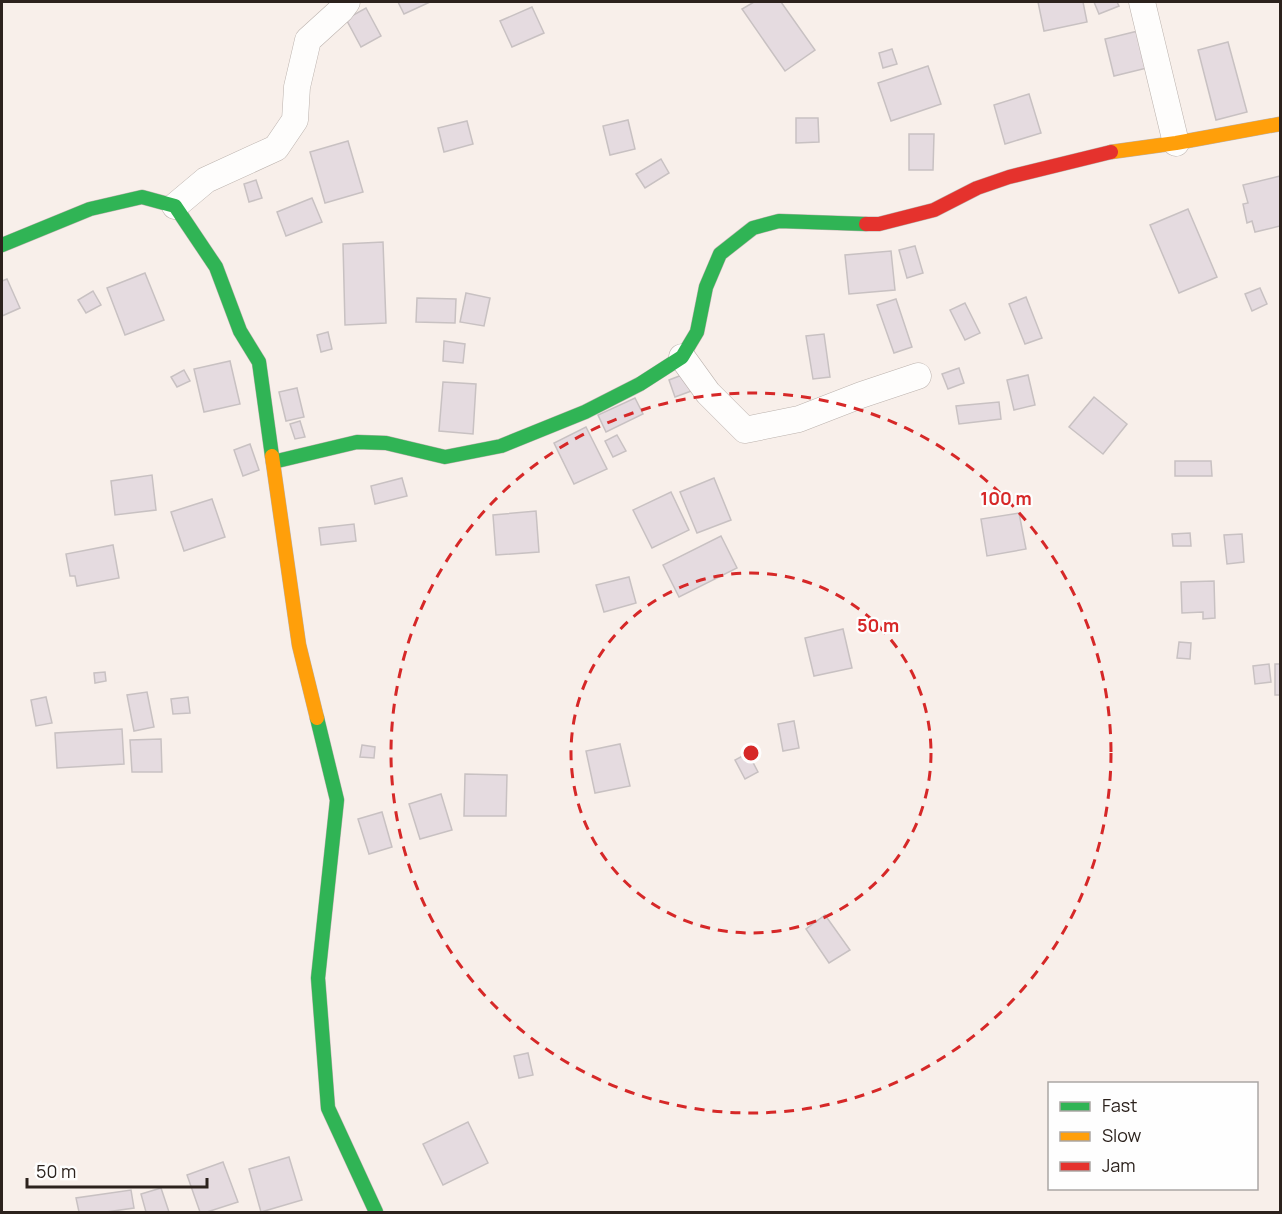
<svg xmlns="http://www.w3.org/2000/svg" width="1282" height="1214" font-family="Manrope,sans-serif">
  <rect width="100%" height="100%" fill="#f8efea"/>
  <g fill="#e5dbe0" stroke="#c8c1c2" stroke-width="1.5">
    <path d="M398,2H430L404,14Z"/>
    <path d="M754,2H781L815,50L785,71L742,9Z"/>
    <path d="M1038,2H1083L1087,22L1044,31Z"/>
    <path d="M1094,2H1117L1119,6L1099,14Z"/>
    <path d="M532,7L544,33L512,47L500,21Z"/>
    <path d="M366,8L381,36L361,47L346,19Z"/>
    <path d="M1142,30L1151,67L1114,76L1105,39Z"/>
    <path d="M1228,42L1247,112L1216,120L1198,50Z"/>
    <path d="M892,49L897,64L883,68L879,53Z"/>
    <path d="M928,66L941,104L891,121L878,83Z"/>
    <path d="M1029,94L1041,133L1005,144L994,105Z"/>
    <path d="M796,118H818L819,142L796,143Z"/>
    <path d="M628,120L635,149L610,155L603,126Z"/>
    <path d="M467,121L473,144L444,152L438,128Z"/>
    <path d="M909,134H934L933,170H909Z"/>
    <path d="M348,141L363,192L325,203L310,152Z"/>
    <path d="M661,159L669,173L645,188L636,174Z"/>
    <path d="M1280,176V226L1255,232L1252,221L1247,223L1243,204L1248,203L1243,185Z"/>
    <path d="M256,180L262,198L249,202L244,184Z"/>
    <path d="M312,198L322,222L286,236L277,212Z"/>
    <path d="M1188,209L1217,277L1179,293L1150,225Z"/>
    <path d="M383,242L386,323L345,325L343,244Z"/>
    <path d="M915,246L923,273L907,278L899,250Z"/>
    <path d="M891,251L895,290L849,294L845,255Z"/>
    <path d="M145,273L164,320L125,335L107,288Z"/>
    <path d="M7,279L20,308L2,316V281Z"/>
    <path d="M1260,288L1267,304L1252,311L1245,294Z"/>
    <path d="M93,291L101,305L86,313L78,300Z"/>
    <path d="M466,293L490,298L484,326L460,322Z"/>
    <path d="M1026,297L1042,338L1025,344L1009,304Z"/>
    <path d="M417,298L456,299L455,323L416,322Z"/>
    <path d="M896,299L912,347L894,353L877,305Z"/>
    <path d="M965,303L980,333L965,340L950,310Z"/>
    <path d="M328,332L332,349L321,352L317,335Z"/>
    <path d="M824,334L830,377L813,379L806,336Z"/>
    <path d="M444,341L465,344L463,363L443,361Z"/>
    <path d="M230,361L240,404L204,412L194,369Z"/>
    <path d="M959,368L964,383L948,389L942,374Z"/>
    <path d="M184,370L190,381L177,387L171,377Z"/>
    <path d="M687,373L694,390L675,397L669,380Z"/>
    <path d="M1028,375L1035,405L1014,410L1007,380Z"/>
    <path d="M443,382L476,384L473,434L439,431Z"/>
    <path d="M297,388L304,417L286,421L279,392Z"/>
    <path d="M1094,397L1127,424L1103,454L1069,427Z"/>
    <path d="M635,398L643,414L606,432L598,415Z"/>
    <path d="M999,402L1001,419L959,424L956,406Z"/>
    <path d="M300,421L305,437L295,439L290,424Z"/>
    <path d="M586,427L607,469L574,484L554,443Z"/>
    <path d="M617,435L626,451L613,457L605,441Z"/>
    <path d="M250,444L259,470L243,476L234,450Z"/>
    <path d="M1175,461H1211L1212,476H1175Z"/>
    <path d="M152,475L156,510L115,515L111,481Z"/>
    <path d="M402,478L407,496L375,504L371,486Z"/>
    <path d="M714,478L731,520L697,533L680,492Z"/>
    <path d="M671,492L689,530L652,548L633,510Z"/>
    <path d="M212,499L225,537L184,551L171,512Z"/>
    <path d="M536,511L539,552L496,555L493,515Z"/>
    <path d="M1019,513L1026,549L987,556L981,519Z"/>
    <path d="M354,524L356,541L321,545L319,528Z"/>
    <path d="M1190,533L1191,546H1173L1172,534Z"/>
    <path d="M1242,534L1244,562L1227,564L1224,535Z"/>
    <path d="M721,536L737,568L679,597L663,565Z"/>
    <path d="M113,545L119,578L77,586L75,576H70L66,554Z"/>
    <path d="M629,577L636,603L604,612L596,585Z"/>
    <path d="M1214,581L1215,618L1203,619V612L1182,613L1181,582Z"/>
    <path d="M843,629L852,668L814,676L805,638Z"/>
    <path d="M1179,642L1191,643L1190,659L1177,658Z"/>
    <path d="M1269,664L1271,682L1255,684L1253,666Z"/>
    <rect x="1275" y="664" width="5" height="31"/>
    <path d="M105,672L106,681L95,683L94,673Z"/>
    <path d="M147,692L154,727L134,731L127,695Z"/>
    <path d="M46,697L52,723L36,726L31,700Z"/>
    <path d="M188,697L190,713L173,714L171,699Z"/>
    <path d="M794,721L799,748L783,751L778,724Z"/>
    <path d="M122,729L124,764L57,768L55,733Z"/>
    <path d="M161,739L162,772H132L130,740Z"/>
    <path d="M620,744L630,786L595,793L586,751Z"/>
    <path d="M362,745L375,747L374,758L360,757Z"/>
    <path d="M748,753L758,772L745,779L735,760Z"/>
    <path d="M465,774L507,775L506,816H464Z"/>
    <path d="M441,794L452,830L420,839L409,804Z"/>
    <path d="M382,812L392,847L369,854L358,819Z"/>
    <path d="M825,915L850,950L829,963L806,929Z"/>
    <path d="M528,1053L533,1075L519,1078L514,1056Z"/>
    <path d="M468,1122L488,1163L443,1185L423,1144Z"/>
    <path d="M289,1157L302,1200L261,1212L249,1169Z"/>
    <path d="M223,1162L238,1202L207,1212H200L187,1175Z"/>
    <path d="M161,1188L169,1212H146L141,1194Z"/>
    <path d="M131,1190L134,1208L106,1212H79L76,1198Z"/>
  </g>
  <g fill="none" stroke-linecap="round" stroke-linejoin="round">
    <g stroke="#bbb2ad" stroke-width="27">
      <g id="street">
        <path d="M1142,2L1176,143"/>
        <path d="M175,206L206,180L276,148L295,120L297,87L308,40L341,10L347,2"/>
        <path d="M682,357L708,393L745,430L799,419L861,395L918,376"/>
      </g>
    </g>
    <g stroke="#bbb2ad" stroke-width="15">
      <g id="fast">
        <path d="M2,245L90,209L142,197L175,206L216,267L240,331L259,362L272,456"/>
        <path d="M273,462L357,442L386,443L445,457L501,446L585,412L640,384L682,357L697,332L706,287L720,254L753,228L779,221L866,224"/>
        <path d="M317,718L337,800L318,978L328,1108L376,1212"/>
      </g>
    </g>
    <g stroke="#bbb2ad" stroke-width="15">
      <g id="slow">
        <path d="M1111,152L1176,143L1280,124"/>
        <path d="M272,456L299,645L317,718"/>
      </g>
    </g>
    <g stroke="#bbb2ad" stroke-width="15">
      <path id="jam" d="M866,224H879L934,210L977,188L1009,177L1111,152"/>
    </g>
    <use href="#street" stroke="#fefdfc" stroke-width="26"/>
    <use href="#fast" stroke="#30b455" stroke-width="14"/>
    <use href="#slow" stroke="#ff9f0a" stroke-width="14"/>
    <use href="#jam" stroke="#e5322d" stroke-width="14"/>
  </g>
  <g fill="none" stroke="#d62828" stroke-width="3" stroke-dasharray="10 8">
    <circle cx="751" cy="753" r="180"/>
    <circle cx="751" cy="753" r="360"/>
  </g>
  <circle cx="751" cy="753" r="9" fill="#d62828" stroke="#fefefe" stroke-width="3"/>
  <g font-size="18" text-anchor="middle" font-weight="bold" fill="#d62828" stroke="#fefefe" stroke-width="4.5" stroke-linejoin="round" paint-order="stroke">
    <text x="1006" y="505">100 m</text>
    <text x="878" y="632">50 m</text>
  </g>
  <rect width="1282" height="1214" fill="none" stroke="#2c221d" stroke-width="6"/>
  <rect x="1048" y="1082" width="210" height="108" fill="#fefefe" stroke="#aaa6a4" stroke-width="1.5"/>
  <rect x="1060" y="1102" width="30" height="9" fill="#30b455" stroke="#aaa6a4" stroke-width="1.5"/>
  <text x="1102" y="1112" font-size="18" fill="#2c221d">Fast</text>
  <rect x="1060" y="1132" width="30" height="9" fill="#ff9f0a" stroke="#aaa6a4" stroke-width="1.5"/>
  <text x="1102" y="1142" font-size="18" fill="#2c221d">Slow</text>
  <rect x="1060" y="1162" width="30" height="9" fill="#e5322d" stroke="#aaa6a4" stroke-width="1.5"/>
  <text x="1102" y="1172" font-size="18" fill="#2c221d">Jam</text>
  <path d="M27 1178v9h180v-9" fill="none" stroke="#2c221d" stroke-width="3"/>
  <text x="36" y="1178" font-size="18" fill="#2c221d" stroke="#fefefe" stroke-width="4.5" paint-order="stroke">50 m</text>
</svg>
